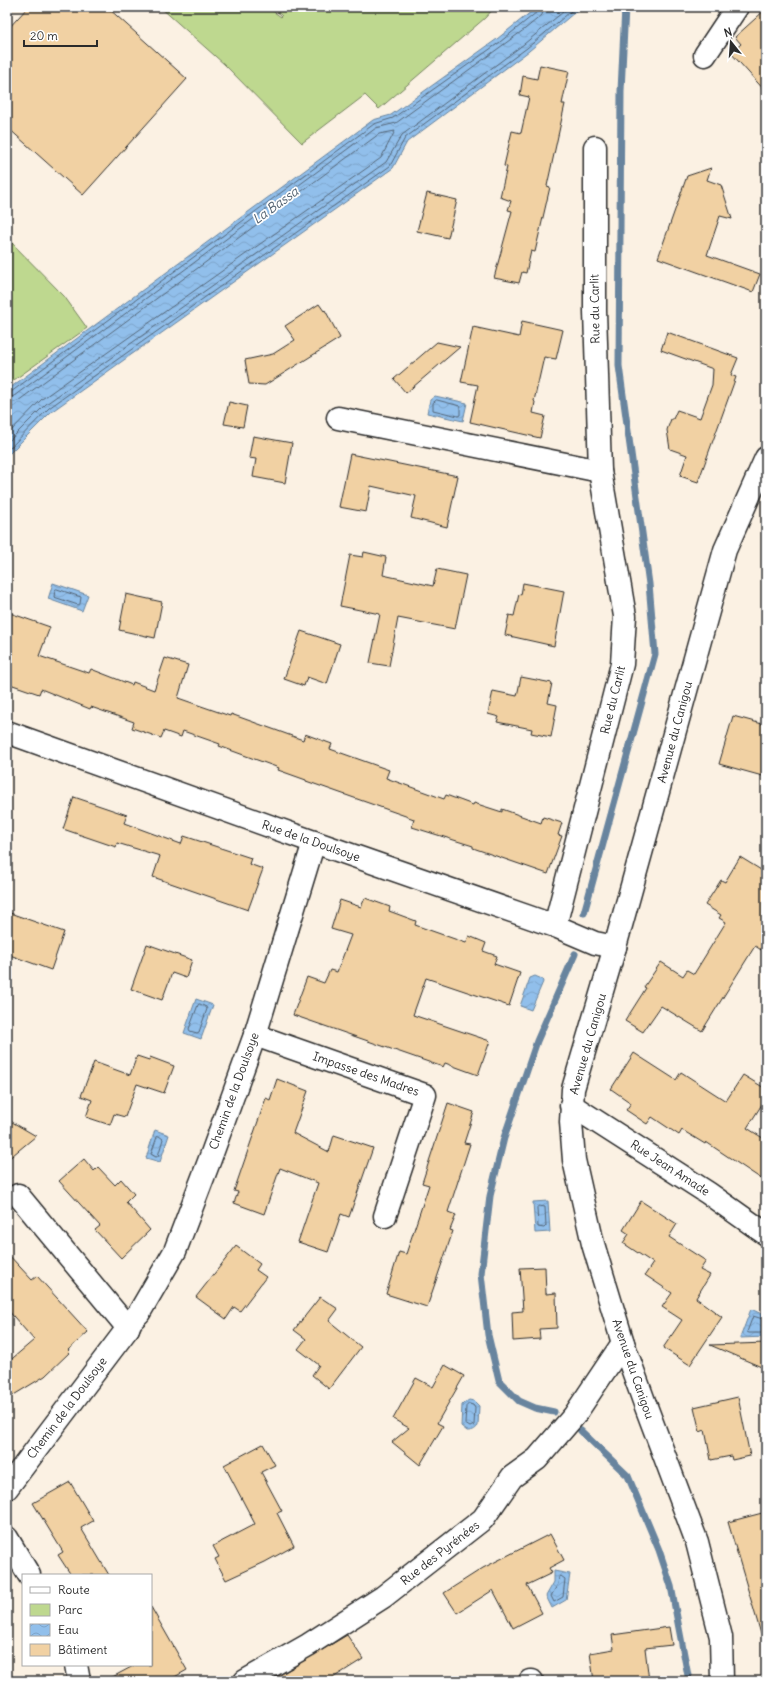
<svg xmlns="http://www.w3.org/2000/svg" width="773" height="1688" font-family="Delius,sans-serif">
  <defs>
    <pattern id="water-waves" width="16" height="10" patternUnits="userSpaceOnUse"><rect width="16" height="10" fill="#91bfeb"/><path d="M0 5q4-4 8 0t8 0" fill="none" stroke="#7da4ca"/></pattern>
  </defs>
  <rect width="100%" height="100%" fill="#fbf1e3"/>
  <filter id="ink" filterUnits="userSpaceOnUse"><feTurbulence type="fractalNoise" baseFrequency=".025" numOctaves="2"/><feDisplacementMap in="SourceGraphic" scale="8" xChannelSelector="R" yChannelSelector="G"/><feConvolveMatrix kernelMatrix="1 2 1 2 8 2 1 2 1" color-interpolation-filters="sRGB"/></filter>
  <g filter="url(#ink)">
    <g fill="#bed88f" stroke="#74825d">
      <path d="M160,7H267L281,17L282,16L272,7H495L485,18L379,109L365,95L302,143L224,64Z"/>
      <path d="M7,238L64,296L87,328L7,385Z"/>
    </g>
    <g fill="url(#water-waves)" stroke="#68849e">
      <path d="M537,7H581L529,51L407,142L393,168L51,412L7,456V390L373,120L391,115L497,39Z"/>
      <path d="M435,396L467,403L463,421L427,413L430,400Z"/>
      <path d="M53,583L88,595L82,611L48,599Z"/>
      <path d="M535,976L542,979L543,982L531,1010L520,1006L530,978Z"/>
      <path d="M196,999L213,1005L201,1039L184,1033Z"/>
      <path d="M155,1130L169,1135L160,1162L146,1158Z"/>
      <path d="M548,1201L550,1232L535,1233L533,1202Z"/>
      <path d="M751,1309L766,1316V1337L740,1338Z"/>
      <path d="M469,1400L474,1401L479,1406L478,1426C475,1430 472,1431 467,1431L461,1426L462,1405L464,1403Z"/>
      <path d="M554,1571L570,1574L566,1600L552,1608L546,1596L554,1582Z"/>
    </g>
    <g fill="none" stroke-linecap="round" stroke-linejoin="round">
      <g stroke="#546678" stroke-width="1">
        <path d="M7,393L11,392L374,124L393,118L500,42L537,12L539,7"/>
        <path d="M7,398L14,396L376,128L396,123L525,29L542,15L544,7"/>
        <path d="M437,400L460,406V415L458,416L433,410V403Z"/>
        <path d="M7,404L18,401L379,134L395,131L381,158L42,399L7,435"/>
        <path d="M7,443L46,404L386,162L402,135L524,44L569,7"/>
        <path d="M7,451L49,408L390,166L405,138L527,48L576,7"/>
        <path d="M57,589L81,597L80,604L78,605L54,597L55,590Z"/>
        <path d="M200,1004L206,1007L207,1009L199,1032L197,1033L190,1031L189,1029L198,1005Z"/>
        <path d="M159,1136L163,1139L158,1156L156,1157L151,1154L157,1137Z"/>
        <path d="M539,1206L545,1207L546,1226L544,1228L538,1227L537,1208Z"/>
        <path d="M766,1320L753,1316L747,1332L749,1333H766"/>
        <path d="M469,1404L473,1405L475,1408L474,1425L470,1427L465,1424L466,1407Z"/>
        <path d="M561,1576L565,1579L563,1597L554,1602L551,1596L558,1584L559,1577Z"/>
      </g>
      <g stroke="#68849e" stroke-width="7">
        <path d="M584,913L655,654L649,584L619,366L621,91L625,7"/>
        <path d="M554,1412L535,1408L519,1401L499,1381L488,1335L481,1274L490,1196L504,1138L537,1041L575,954"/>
        <path d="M581,1431L628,1476L659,1550L671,1586L689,1681"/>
      </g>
    </g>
    <g fill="#f1d1a3" stroke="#2b2b2b">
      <path d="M28,7H107L187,79L83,195L7,127V30Z"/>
      <path d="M766,9V92L731,53L741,44L735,37Z"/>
      <path d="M540,65L569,71L562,104H565L547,186L550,187L535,252L531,251L526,273L522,272L519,283L494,278L512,211L508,210L511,201L500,197L507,167L504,166L512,131L521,133L529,97L520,95L523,76L537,79Z"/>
      <path d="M711,168L707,180L721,185L732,219L720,216L707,255L760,274L753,292L658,258L687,176Z"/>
      <path d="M427,193L457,200L448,238L417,231Z"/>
      <path d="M319,304L324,311L325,310L340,338L265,385L249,384L245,360L273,354L295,340L285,326Z"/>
      <path d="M522,321L563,330L556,359L544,357L534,401L535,402L533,413L545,416L540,438L470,422L478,385L461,382L473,327L519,337Z"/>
      <path d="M667,332L738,358L731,375L736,377L698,482L680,476L687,455L670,449L667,430L671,419H673L677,410L700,418L712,385L713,369L661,350Z"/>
      <path d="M437,342L460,347L406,393L394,379Z"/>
      <path d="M229,402L247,406L243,427L224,424Z"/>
      <path d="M253,436L292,443L285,483L253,477L256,459L249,458Z"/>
      <path d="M350,454L458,476L447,527L411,518L416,496L371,486L366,512L339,507Z"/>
      <path d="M364,552L386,557L383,575L433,586L437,569L466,575L455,629L398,618L389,666L370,663L380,614L340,606L350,555L363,557Z"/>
      <path d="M523,583L564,591L554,646L505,635L509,615L514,616L519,594L521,595Z"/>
      <path d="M126,594L162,602L155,638L119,630Z"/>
      <path d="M7,612L50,627L39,656L89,673L91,669L132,685L133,682L154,690L165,658L188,665L178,698L230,716L231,714L303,740L305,734L332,744L330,749L389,770L386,778L444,799L446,795L473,805L474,803L502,812V809L541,823L543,817L562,823L558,835L562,836L548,874L473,848V846L412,827L414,819L306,781V780L278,770L279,768L219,746L220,744L183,731L181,737L164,731L161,738L132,728L134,722L91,707L90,709L41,689L39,694L7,683Z"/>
      <path d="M301,631L340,644L327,684L307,677L304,686L284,679Z"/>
      <path d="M521,677L552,683L548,703L557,705L551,737L531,733L532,729L497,722L499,717L488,714L493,691L517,696Z"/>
      <path d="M733,716L766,725V777L719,764Z"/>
      <path d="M74,797L127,815L124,823L181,844L184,836L251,858L249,864L263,869L248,910L153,877L160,856L117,843L116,847L63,829Z"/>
      <path d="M740,857L766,873V953L755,946L702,1031L661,1006L643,1032L625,1021L646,988L644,987L661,962L683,976L687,970L694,974L726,922L719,918L721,915L705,905L721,880L725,882Z"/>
      <path d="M365,898L390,907L389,911L416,921L415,925L466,943L469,936L486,943L483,951L497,956L494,964L520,973L509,1006L426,978L413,1015L490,1041L478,1075L445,1063L443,1067L293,1015L307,977L324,983L330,970L337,972L351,935L331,929L340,900L361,907Z"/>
      <path d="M7,912L64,932L51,970L7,954Z"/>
      <path d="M147,944L192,960L186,978L172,973L162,1000L131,989Z"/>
      <path d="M634,1053L676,1080L681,1072L726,1101L743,1075L766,1089V1098L747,1128L766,1140V1182L706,1142L705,1144L682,1130L679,1135L652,1117L647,1124L626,1110L631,1103L611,1089Z"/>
      <path d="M137,1056L149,1060L150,1057L174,1066L164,1093L137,1084L125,1117L114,1114L110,1125L86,1117L92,1100L81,1096L94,1062L130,1075Z"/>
      <path d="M277,1079L308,1091L293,1133L329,1152L334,1135L373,1148L349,1217L341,1214L328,1252L298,1242L318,1183L280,1168L264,1214L234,1203L238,1192L234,1191L266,1098L270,1100Z"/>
      <path d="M448,1103L474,1112L464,1143L470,1144L448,1212L456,1215L450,1230L453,1231L427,1307L386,1294L399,1252L406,1254L429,1185L422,1183Z"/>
      <path d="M7,1119L36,1136L7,1160Z"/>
      <path d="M84,1159L94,1171L98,1167L115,1185L121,1179L134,1194L126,1202L150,1230L121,1258L95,1230L100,1226L59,1181Z"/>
      <path d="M641,1201L677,1224L669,1237L706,1261L700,1270L710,1275L696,1298L722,1317L690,1365L663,1348L682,1320L662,1307L672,1293L645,1275L653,1263L623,1243L629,1234L623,1230Z"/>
      <path d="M236,1246L260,1264L256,1270L266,1277L240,1311L234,1307L226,1319L196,1297Z"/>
      <path d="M7,1253L32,1280L37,1276L88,1332L68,1350L70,1352L45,1376L7,1399V1363L34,1340L7,1309Z"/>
      <path d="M545,1267L546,1294L556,1293L557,1328L539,1329L540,1339L513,1341L512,1312L523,1311L520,1268Z"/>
      <path d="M320,1297L338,1309L329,1321L361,1347L329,1389L312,1375L319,1365L298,1349L306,1339L294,1330Z"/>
      <path d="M766,1343V1369L710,1345Z"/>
      <path d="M445,1365L464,1376L437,1423L443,1426L420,1465L392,1442L409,1428L393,1419L416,1378L433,1387Z"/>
      <path d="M738,1397L750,1456L732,1460L731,1456L711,1460L705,1430L700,1432L694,1407Z"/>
      <path d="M263,1444L275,1465L261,1472L282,1511L277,1513L294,1546L265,1562L226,1580L215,1559L219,1557L213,1546L255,1524L224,1465Z"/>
      <path d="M70,1482L93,1521L81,1528L109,1575H71L58,1555L63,1552L33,1503Z"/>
      <path d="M766,1512V1633L761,1634L728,1522Z"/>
      <path d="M550,1534L564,1560L549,1568L552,1573L527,1585L542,1613L513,1628L493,1590L457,1613L444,1593L483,1568Z"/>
      <path d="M151,1607L187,1670L171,1679L173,1681H105L135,1665H151Z"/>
      <path d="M669,1627L672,1645L645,1648L649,1681H594L590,1653L614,1649L612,1635Z"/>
      <path d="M347,1635L363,1659L328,1681H270Z"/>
    </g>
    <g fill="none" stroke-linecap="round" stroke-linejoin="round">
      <g stroke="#2b2b2b" stroke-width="25">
        <g id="street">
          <path d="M705,55L737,7"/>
          <path d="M338,418L600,471"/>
          <path d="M7,732L314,842L555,926L595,943L615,947"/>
          <path d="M555,926L622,664L625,616L600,471L595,311V147"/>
          <path d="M255,1035L425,1095L385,1216"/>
          <path d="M571,1105L708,1193L766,1234"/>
          <path d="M18,1195L128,1328"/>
          <path d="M7,1488L128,1328L131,1321L139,1313L175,1251L210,1159L255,1035L314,842"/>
          <path d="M7,1538L29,1575"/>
          <path d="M76,1665L79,1681"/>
          <path d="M245,1681L308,1645L383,1597L483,1519L512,1477L537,1459L574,1416L623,1343"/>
          <path d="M530,1681H532"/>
        </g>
      </g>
      <g stroke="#2b2b2b" stroke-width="25">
        <path id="secondary" d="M722,1681L721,1637L697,1542L645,1404L623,1343L593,1244L574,1160L571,1122L573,1089L615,947L725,550L766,458"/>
      </g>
      <use href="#street" stroke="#fff" stroke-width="22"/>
      <use href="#secondary" stroke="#fff" stroke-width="22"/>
    </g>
  </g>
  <g text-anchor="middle" stroke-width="3.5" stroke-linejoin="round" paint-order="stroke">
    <g font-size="12" fill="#2b2b2b" stroke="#fff">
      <text transform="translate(595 309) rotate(-91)" y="4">Rue du Carlit</text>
      <text transform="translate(613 700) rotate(-76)" y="4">Rue du Carlit</text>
      <text transform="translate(675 732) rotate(-75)" y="4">Avenue du Canigou</text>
      <text transform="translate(311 841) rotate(19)" y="4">Rue de la Doulsoye</text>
      <text transform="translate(588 1044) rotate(-74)" y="4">Avenue du Canigou</text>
      <text transform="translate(366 1074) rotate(19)" y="4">Impasse des Madres</text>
      <text transform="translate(234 1091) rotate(-70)" y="4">Chemin de la Doulsoye</text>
      <text transform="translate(670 1168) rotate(33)" y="4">Rue Jean Amade</text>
      <text transform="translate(633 1369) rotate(71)" y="4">Avenue du Canigou</text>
      <text transform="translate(67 1408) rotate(-53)" y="4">Chemin de la Doulsoye</text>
      <text transform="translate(440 1553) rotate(-38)" y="4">Rue des Pyrénées</text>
    </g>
    <g font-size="13" font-style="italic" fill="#4f5f6e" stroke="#fff">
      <text transform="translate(275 205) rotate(-36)" y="5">La Bassa</text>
    </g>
  </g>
  <rect width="773" height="1688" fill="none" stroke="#fff" stroke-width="24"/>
  <rect x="12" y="12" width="749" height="1664" fill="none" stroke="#2b2b2b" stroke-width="1.5" filter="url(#ink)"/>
  <rect x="22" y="1574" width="130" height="92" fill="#ffffff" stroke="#aaaaaa"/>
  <rect x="30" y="1587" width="20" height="6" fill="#ffffff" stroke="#aaaaaa"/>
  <text x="58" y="1594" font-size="12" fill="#2b2b2b">Route</text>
  <rect x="30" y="1604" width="20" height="12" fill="#bed88f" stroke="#aaaaaa"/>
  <text x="58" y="1614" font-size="12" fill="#2b2b2b">Parc</text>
  <rect x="30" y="1624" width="20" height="12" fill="url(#water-waves)" stroke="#aaaaaa"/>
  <text x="58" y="1634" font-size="12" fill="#2b2b2b">Eau</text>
  <rect x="30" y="1644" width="20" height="12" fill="#f1d1a3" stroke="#aaaaaa"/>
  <text x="58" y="1654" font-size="12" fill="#2b2b2b">Bâtiment</text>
  <g transform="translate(731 42) rotate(343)" stroke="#ffffff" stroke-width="3" paint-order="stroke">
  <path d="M0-3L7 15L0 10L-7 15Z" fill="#2b2b2b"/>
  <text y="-6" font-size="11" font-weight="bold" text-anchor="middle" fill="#2b2b2b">N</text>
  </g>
  <path d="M24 40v6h73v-6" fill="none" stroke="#2b2b2b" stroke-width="2"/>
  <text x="30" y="40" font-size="12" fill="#2b2b2b" stroke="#ffffff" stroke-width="3" paint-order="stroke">20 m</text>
</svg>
